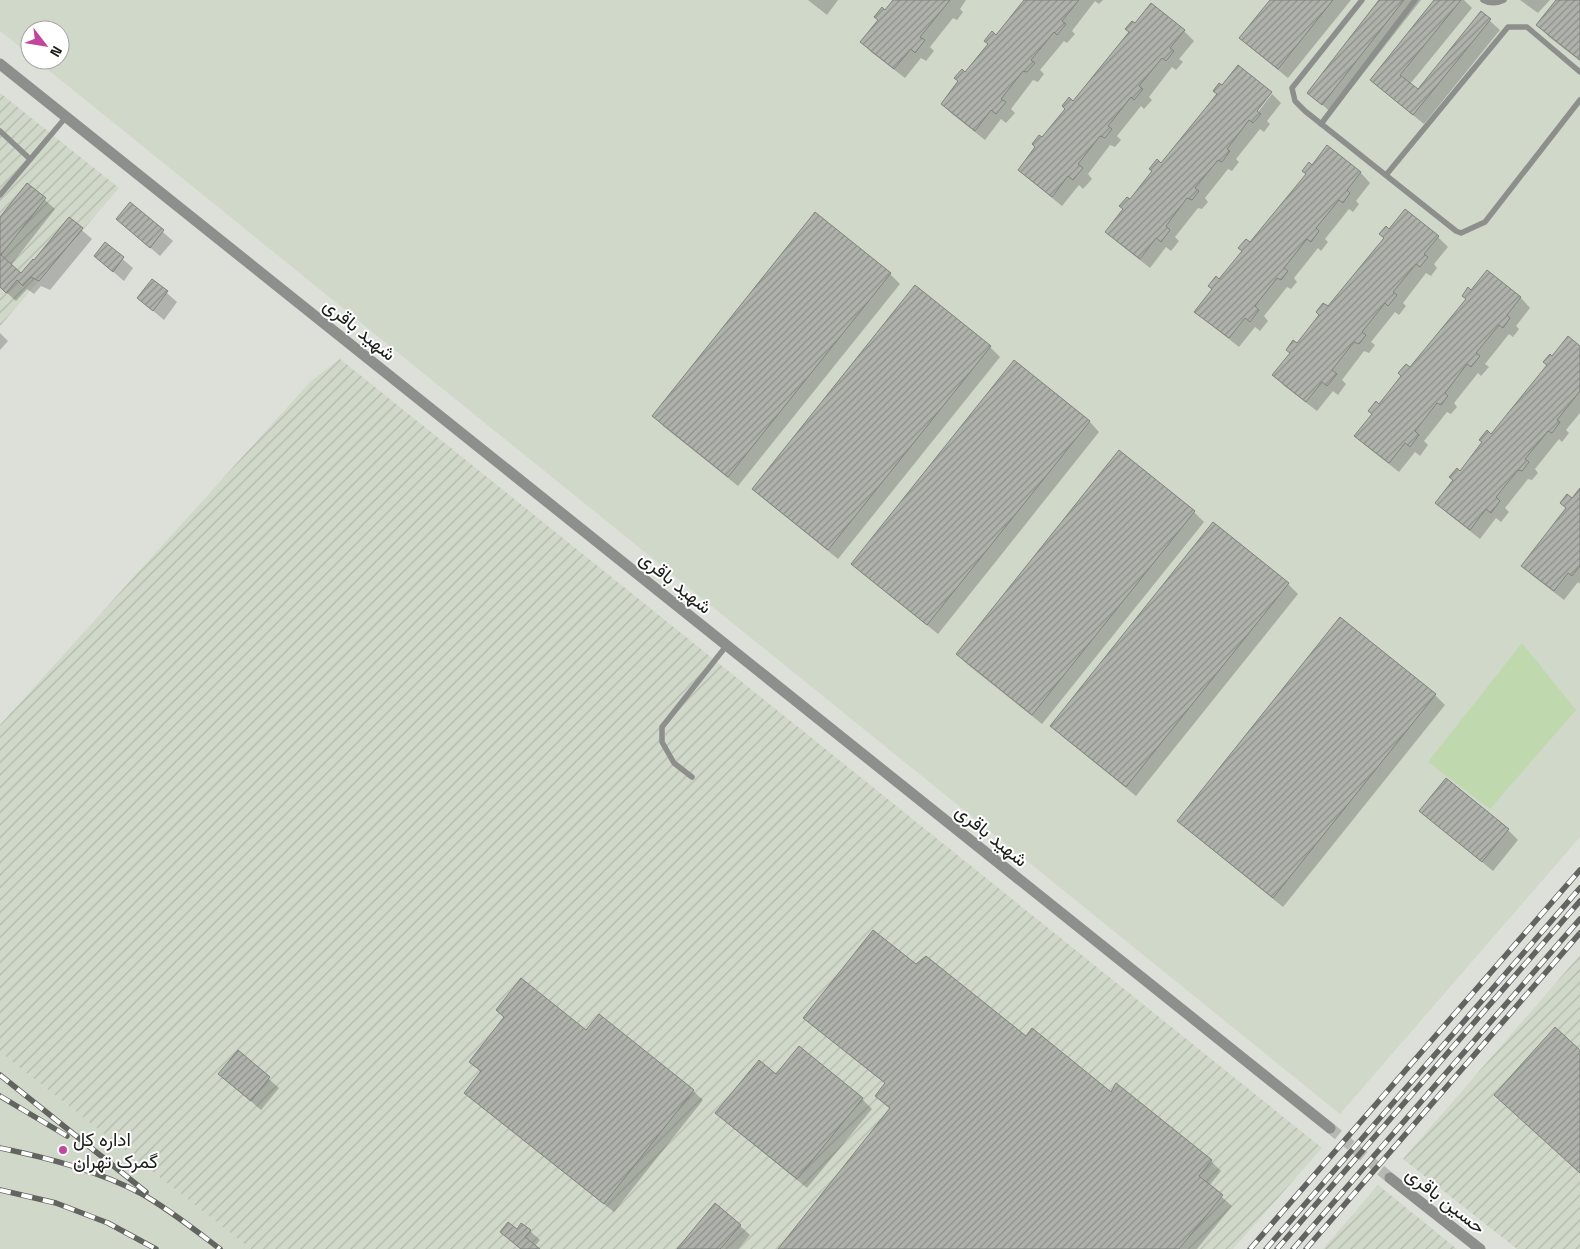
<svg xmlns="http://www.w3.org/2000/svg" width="1580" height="1249" font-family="'Space Grotesk',Vazirmatn,sans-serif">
  <defs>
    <pattern id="industrial-furrows" width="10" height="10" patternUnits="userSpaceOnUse" patternTransform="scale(1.25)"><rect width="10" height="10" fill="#d0d8ca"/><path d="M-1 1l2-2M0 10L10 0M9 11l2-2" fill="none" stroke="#b2b9ad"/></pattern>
    <pattern id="building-hatch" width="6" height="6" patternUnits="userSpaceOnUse" patternTransform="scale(1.25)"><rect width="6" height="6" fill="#aeb2ab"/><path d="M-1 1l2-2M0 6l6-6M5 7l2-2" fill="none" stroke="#8d908a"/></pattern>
  </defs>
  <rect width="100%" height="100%" fill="#dce0d9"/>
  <g fill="#d0d8ca">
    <path d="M0,0H1580V837L1340,1114L36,60H60V30H30V55L0,31Z"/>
    <path d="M0,1052L251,1249H0Z"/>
  </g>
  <g fill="url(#industrial-furrows)">
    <path d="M0,93L119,188L0,326Z"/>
    <path d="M340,359L1322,1148L1233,1249H251L0,1052V725L311,381Z"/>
    <path d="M1580,955V1249H1517L1403,1159Z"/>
    <path d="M1378,1185L1457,1249H1323Z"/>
  </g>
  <path fill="#c0d8ad" d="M1522,643L1576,710L1490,809L1428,762Z"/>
  <g fill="#0003">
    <path d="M808,0H838L827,15Z"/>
    <path d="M894,0H966L960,9L963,12L957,20L953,18L930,47L934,51L926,61L921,58L905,78L871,52L862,42Z"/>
    <path d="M1026,0H1103L1099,4L1095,1L1072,31L1075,34L1067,43L1064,41L1040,70L1044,74L1038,82L1033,80L1011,109L1015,113L1006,123L1001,119L985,140L952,114L942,104Z"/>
    <path d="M1272,0H1351L1288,78L1251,48L1241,38Z"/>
    <path d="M1381,0H1421L1332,113L1308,93Z"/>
    <path d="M1436,0H1464L1472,8L1410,84L1418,91L1481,13L1500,30L1424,124L1381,89L1371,79Z"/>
    <path d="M1520,0H1550L1538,13Z"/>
    <path d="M1558,0H1580V61L1549,37L1538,25Z"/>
    <path d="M1135,25L1184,31L1194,41L1179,59L1183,62L1176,70L1172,67L1149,97L1152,100L1144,109L1141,106L1117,136L1121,140L1115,147L1110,145L1088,174L1092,179L1083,189L1079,185L1062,206L1029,179L1019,169Z"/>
    <path d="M1272,94L1281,103L1267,121L1270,124L1264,132L1260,129L1236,159L1239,162L1232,171L1228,169L1205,198L1208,202L1202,209L1198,208L1175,237L1179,241L1171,251L1166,247L1150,268L1117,242L1107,232L1161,164L1253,115L1255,116Z"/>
    <path d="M1328,147L1361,173L1370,183L1356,201L1359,204L1353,212L1349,209L1325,239L1328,242L1321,251L1318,248L1294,278L1297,282L1291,289L1287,287L1264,316L1268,321L1260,331L1255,327L1239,347L1206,321L1196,311L1307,174Z"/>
    <path d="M28,185L55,209L11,265L21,274L34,262L69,219L92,239L50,290L41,286L34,294L27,289L16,301L0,287V219Z"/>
    <path d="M130,203L173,241L160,256L117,219Z"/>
    <path d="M1389,230L1438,237L1448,247L1434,264L1437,268L1431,276L1426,273L1403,303L1406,306L1399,315L1395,312L1371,342L1375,345L1369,353L1364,351L1342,380L1346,384L1338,395L1333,391L1317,411L1283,385L1274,375L1297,345L1385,238Z"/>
    <path d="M105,244L133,268L124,281L95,256Z"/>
    <path d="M1488,272L1521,298L1530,308L1516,326L1519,329L1513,337L1509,334L1485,364L1489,367L1481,376L1478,373L1454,403L1457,407L1451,414L1447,412L1424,441L1428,445L1420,456L1415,452L1399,472L1366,446L1356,436L1379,406L1467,299Z"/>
    <path d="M890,274L900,284L738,486L663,426L654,416Z"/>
    <path d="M152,280L177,302L164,320L138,298Z"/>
    <path d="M915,287L990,347L1000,357L838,559L764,499L754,489Z"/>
    <path d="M0,333L8,341L0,350Z"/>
    <path d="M1580,347V413L1566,430L1569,433L1562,442L1559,439L1535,469L1538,473L1532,480L1528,479L1505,508L1509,512L1501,522L1496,518L1480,539L1447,513L1437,503L1548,366L1553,358Z"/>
    <path d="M1015,362L1090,422L1099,432L938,634L863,574L853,564Z"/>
    <path d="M1580,490V584L1578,582L1564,600L1533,576L1523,566Z"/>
    <path d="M1194,512L1204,522L1042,724L967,664L957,654Z"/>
    <path d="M1214,524L1288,584L1298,594L1136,796L1062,736L1052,726Z"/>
    <path d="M1435,695L1445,705L1283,907L1188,830L1179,821Z"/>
    <path d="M1446,780L1508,830L1518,840L1493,871L1431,820Z"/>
    <path d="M916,965L1112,1094L1116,1085L1211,1161L1221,1171L1209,1186L1232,1206L1197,1249H780L890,1109L876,1096L886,1084L815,1027L805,1017Z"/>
    <path d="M586,1032L693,1091L703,1100L614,1212L476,1102L466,1093L482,1073L470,1061Z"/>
    <path d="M238,1052L279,1088L261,1110L230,1083Z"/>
    <path d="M776,1076L862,1099L872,1109L807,1188L727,1123L717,1113Z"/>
    <path d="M740,1226L750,1235L738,1249H678Z"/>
    <path d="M517,1230L530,1231L540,1240L535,1246L538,1249H520L501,1232Z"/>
  </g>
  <g fill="url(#building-hatch)" stroke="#80847e">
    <path d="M893,0H950L920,37L925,40L915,53L911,49L894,69L860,42L878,20L874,17L882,7L885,10Z"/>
    <path d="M1024,0H1079L1062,21L1066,24L1057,35L1054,32L1031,60L1035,63L1027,72L1023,71L1001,99L1006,102L996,114L991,110L975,131L941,104L958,81L954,78L962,69L965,72L988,44L984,41L992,31L996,35Z"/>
    <path d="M1270,0H1333L1278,69L1239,38Z"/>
    <path d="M1379,0H1404L1322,105L1307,93Z"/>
    <path d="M1434,0H1461L1400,75L1418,89L1481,11L1491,19L1413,115L1370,80Z"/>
    <path d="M1556,0H1580V60L1536,25Z"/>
    <path d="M1151,3L1185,30L1170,48L1174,51L1166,61L1162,58L1139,86L1143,89L1134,100L1131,97L1108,126L1112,129L1105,138L1100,136L1078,164L1083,168L1073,180L1068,176L1052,197L1018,170L1035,147L1032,144L1039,135L1042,137L1065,109L1062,106L1069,97L1073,101L1129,32L1125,29L1132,21L1135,23Z"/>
    <path d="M1238,65L1272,92L1257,111L1261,114L1253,123L1249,120L1227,149L1230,151L1222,162L1218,160L1195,188L1199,191L1192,200L1187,198L1166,226L1170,230L1161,242L1156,238L1140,259L1105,232L1123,209L1119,206L1127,197L1130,199L1152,171L1149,169L1157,159L1161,163L1217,94L1213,91L1219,83L1222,85Z"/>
    <path d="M1327,145L1361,172L1347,190L1350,193L1343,203L1339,200L1316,228L1319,231L1311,242L1307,239L1284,268L1288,271L1281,280L1277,278L1255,306L1259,310L1250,322L1245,318L1229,338L1194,312L1212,289L1208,286L1216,276L1219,279L1242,251L1238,248L1246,239L1250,242L1306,174L1302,171L1309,162L1312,165Z"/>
    <path d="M27,183L46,198L1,255L21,273L33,259L34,260L69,217L83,228L39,281L31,277L23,286L17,280L6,293L0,287V217Z"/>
    <path d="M130,202L164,230L150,248L116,219Z"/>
    <path d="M1405,209L1439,236L1424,254L1428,257L1420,267L1416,264L1393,292L1397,295L1388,306L1385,303L1362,332L1366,335L1359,344L1354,342L1332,370L1337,374L1327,386L1322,382L1306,402L1272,375L1290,353L1286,350L1293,340L1297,343L1319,315L1316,312L1323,303L1328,306L1384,238L1379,234L1386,226L1389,229Z"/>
    <path d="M815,212L891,273L728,477L652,416Z"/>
    <path d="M105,242L124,257L113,272L94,256Z"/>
    <path d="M1487,270L1521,297L1507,315L1510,318L1503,328L1499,325L1476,353L1480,356L1471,367L1467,364L1445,393L1448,396L1441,405L1437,403L1415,431L1419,435L1410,447L1405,443L1389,463L1354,436L1372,414L1368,411L1376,401L1379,404L1401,376L1398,373L1406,364L1410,367L1466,299L1462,296L1468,287L1471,290Z"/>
    <path d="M152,279L168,291L153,311L137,298Z"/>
    <path d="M915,285L991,346L828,550L752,489Z"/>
    <path d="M1568,336L1580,346V391L1557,420L1560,422L1552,433L1548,431L1525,459L1529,462L1522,471L1518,470L1496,497L1500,501L1491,513L1486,509L1470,530L1435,503L1453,480L1449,477L1457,468L1460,471L1482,442L1479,440L1487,430L1491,434L1547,365L1543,362L1550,354L1552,356Z"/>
    <path d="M1014,360L1090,421L927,625L851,564Z"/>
    <path d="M1119,450L1195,511L1032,715L956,654Z"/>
    <path d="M1580,488V566L1572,576L1568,573L1554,591L1521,566L1566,508L1560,503L1567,494L1572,498Z"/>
    <path d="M1213,522L1289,583L1126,787L1050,726Z"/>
    <path d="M1340,617L1436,694L1273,898L1177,821Z"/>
    <path d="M1446,778L1509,829L1482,862L1419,811Z"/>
    <path d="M873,930L916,964L926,956L1026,1036L1032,1028L1111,1092L1116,1083L1212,1160L1199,1176L1223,1195L1179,1249H778L890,1108L875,1096L885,1083L803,1018Z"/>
    <path d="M521,978L586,1030L599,1014L694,1090L604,1204L464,1093L481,1071L469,1062L504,1017L496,1010Z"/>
    <path d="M1555,1027L1580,1050V1173L1494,1095Z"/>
    <path d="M799,1046L863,1098L797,1179L715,1113L759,1060L776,1074Z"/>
    <path d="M238,1050L270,1077L251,1101L218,1074Z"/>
    <path d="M715,1203L741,1225L720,1249H677Z"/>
    <path d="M508,1222L517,1229L521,1223L531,1230L525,1237L540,1249H521L500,1232Z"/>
  </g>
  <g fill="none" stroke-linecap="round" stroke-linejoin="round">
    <path stroke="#b5b9b3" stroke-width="11" stroke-dasharray="11 5.5" stroke-linecap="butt" d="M1330,1128L1390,1178"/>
    <g stroke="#8d8f8c" stroke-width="5.5">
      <path d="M1362,0L1292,88L1295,101L1305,111L1456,231L1461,233L1485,222L1580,100"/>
      <path d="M1483,0C1490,4 1496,4 1504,0"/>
      <path d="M1321,124L1415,0"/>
      <path d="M0,131L30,159"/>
      <path d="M1386,175L1508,27H1527L1580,72"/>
      <path d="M0,195L66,117"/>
      <path d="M692,777L674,763L662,742V727L727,645"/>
    </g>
    <g stroke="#8d8f8c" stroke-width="11">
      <path d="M0,64L1330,1128"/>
      <path d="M1390,1178L1480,1249"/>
    </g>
    <g stroke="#61645f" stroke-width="5.5">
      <g id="rail">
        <path d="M0,1075L146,1192"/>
        <path d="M0,1096L67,1136"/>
        <path d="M0,1148C48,1158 99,1171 142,1194C170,1210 195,1230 220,1249"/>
        <path d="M0,1190L56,1203L108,1223L156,1249"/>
        <path d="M1250,1249L1580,870"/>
        <path d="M1266,1249L1580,888"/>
        <path d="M1277,1249L1580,901"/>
        <path d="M1293,1249L1580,919"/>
        <path d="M1306,1249L1580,933"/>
      </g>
    </g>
    <use href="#rail" stroke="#fff" stroke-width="4" stroke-dasharray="11" stroke-linecap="butt"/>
  </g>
  <circle fill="#c0479b" stroke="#fff" stroke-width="2" cx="63" cy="1150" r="5"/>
  <g text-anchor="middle" stroke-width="4" stroke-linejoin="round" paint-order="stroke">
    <g font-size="19" fill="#1b1d1a" stroke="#fff">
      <text transform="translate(360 329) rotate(39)" y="7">شهید باقری</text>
      <text transform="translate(676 582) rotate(39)" y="7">شهید باقری</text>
      <text transform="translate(992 835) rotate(39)" y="7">شهید باقری</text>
      <text transform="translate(1446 1200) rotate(38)" y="7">حسین باقری</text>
    </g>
    <g font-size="19" fill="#1b1d1a" stroke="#fff" text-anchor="start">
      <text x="73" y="1146">اداره کل<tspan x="73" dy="22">گمرک تهران</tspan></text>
    </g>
  </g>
  <g transform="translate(45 45) rotate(121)"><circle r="24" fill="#ffffff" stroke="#a4a5a3"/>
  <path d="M0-4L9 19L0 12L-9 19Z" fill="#c0479b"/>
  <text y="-8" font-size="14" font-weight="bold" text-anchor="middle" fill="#1b1d1a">N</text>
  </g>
</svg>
